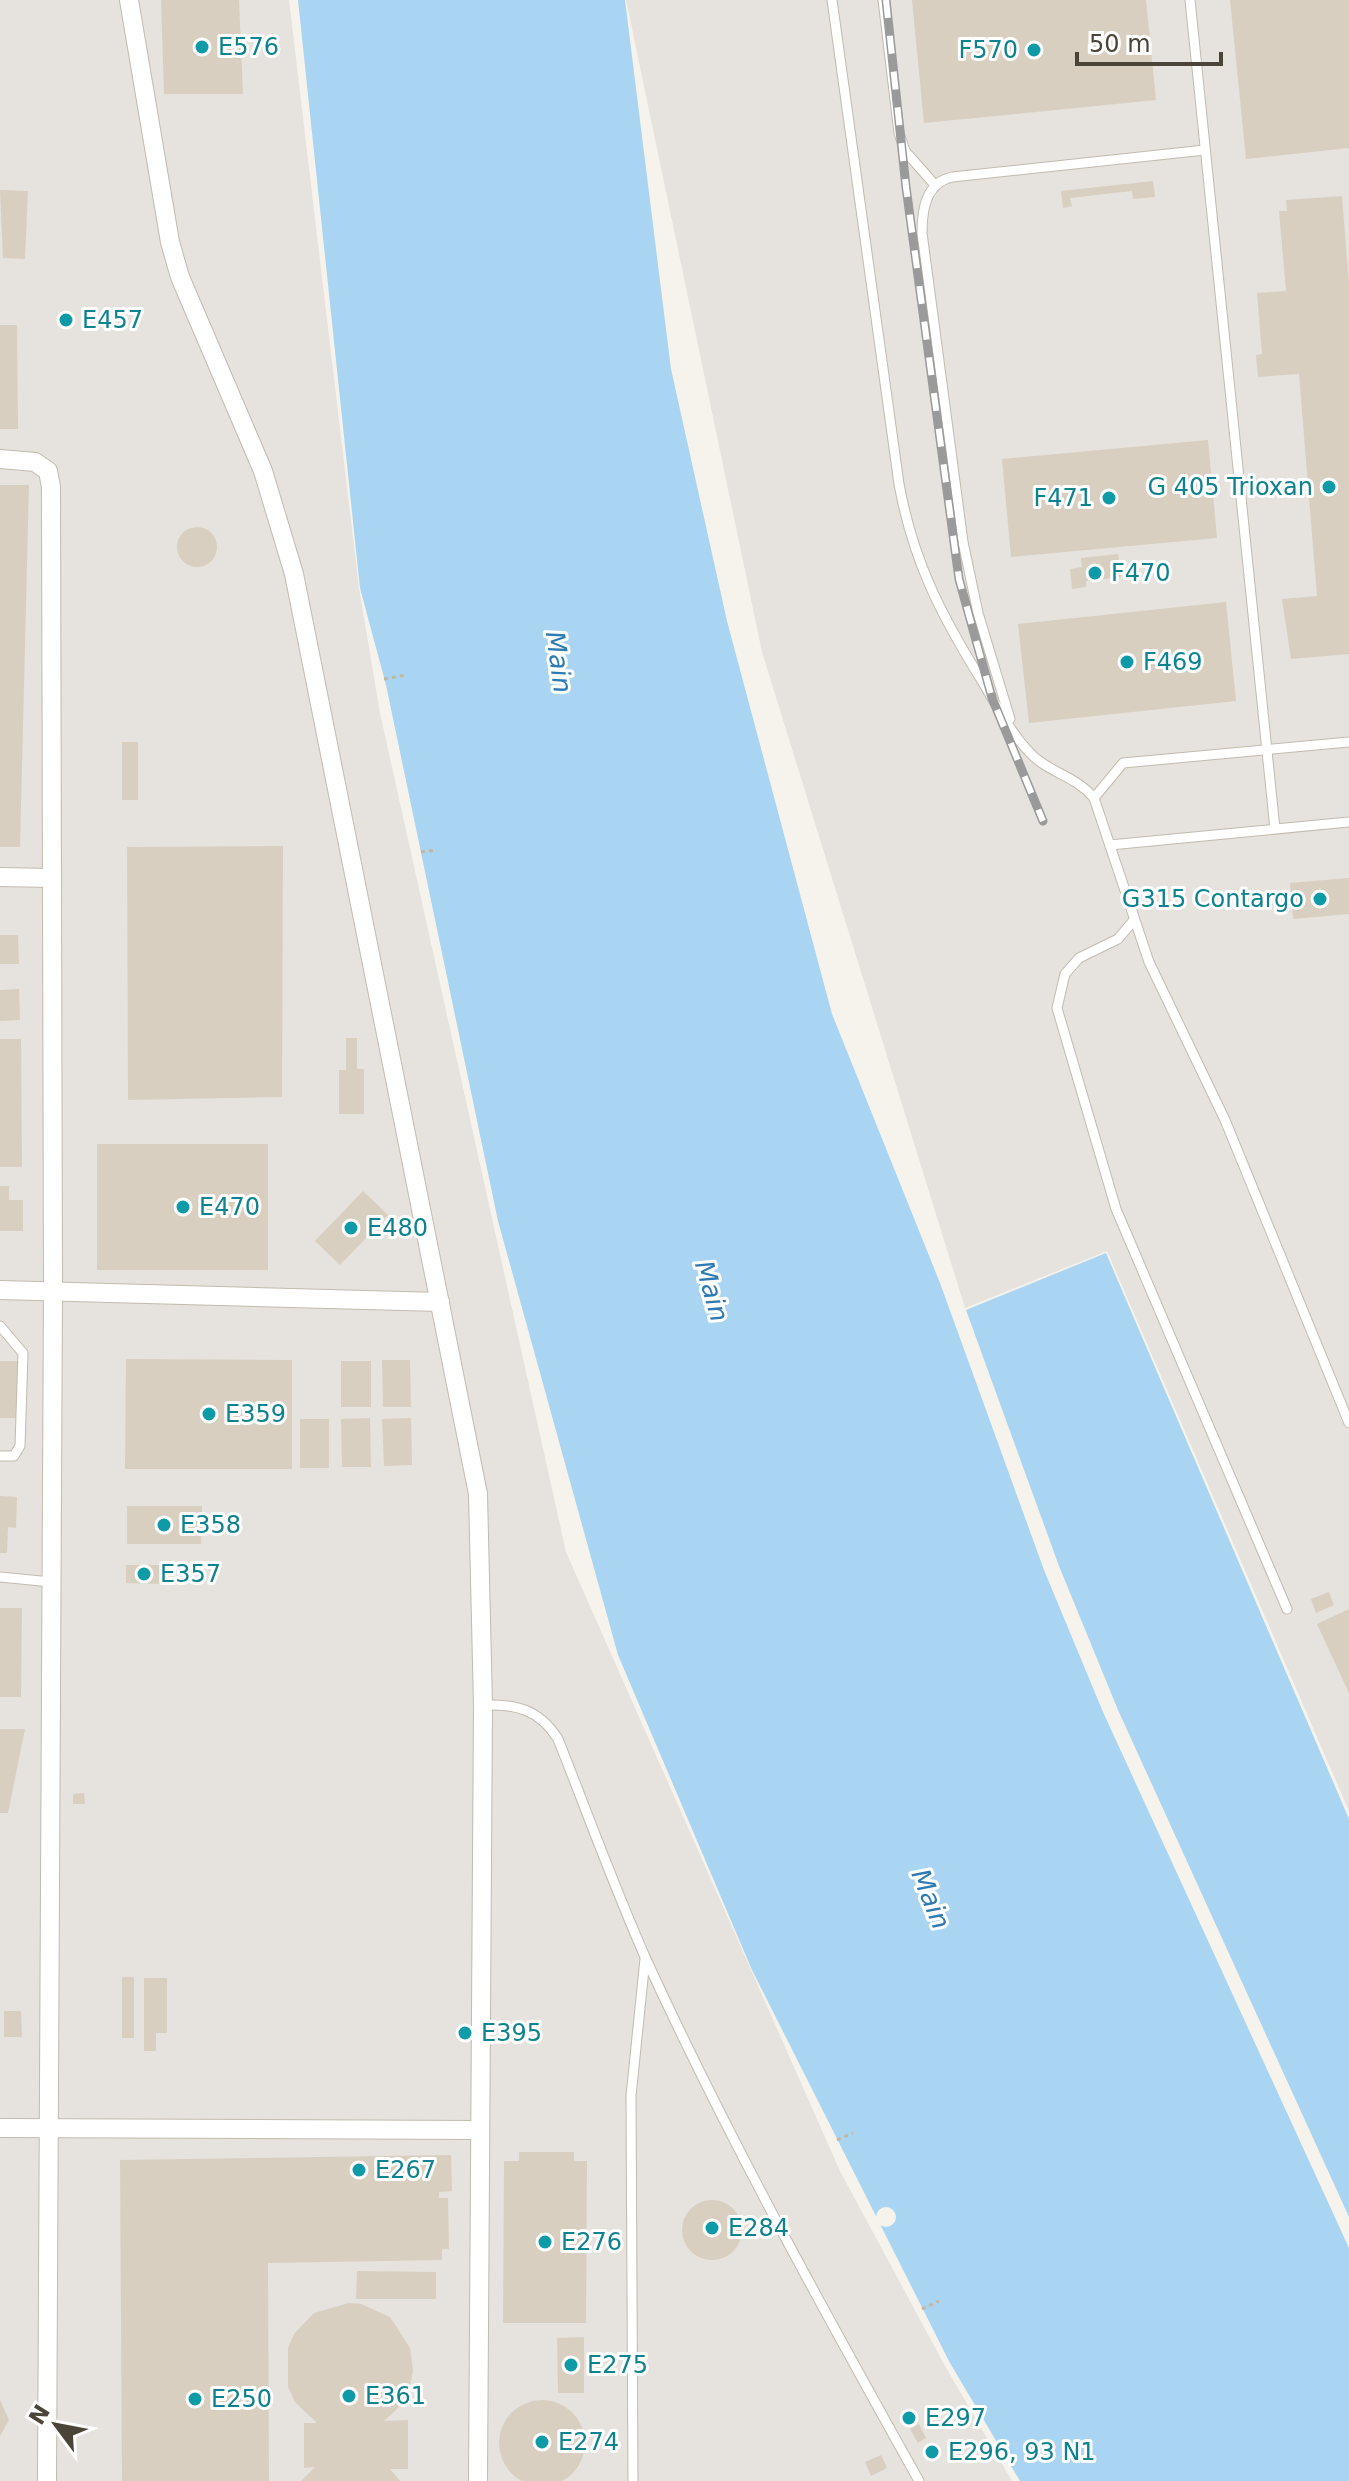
<svg xmlns="http://www.w3.org/2000/svg" width="1349" height="2481" font-family="'DejaVu Sans',sans-serif">
  <rect width="100%" height="100%" fill="#f6f3ec"/>
  <g fill="#e6e2dd">
    <path d="M0,0H289L359,588L380,713L566,1552L840,2171L945,2366L1012,2481H0Z"/>
    <path d="M626,0H1349V1811L1107,1251L965,1308L762,652Z"/>
  </g>
  <path fill="#e5e3e0" d="M1349,788V819L1331,821Z"/>
  <g fill="#a9d4f2">
    <path d="M298,0H625L671,369L727,621L832,1014L940,1283L1044,1570L1103,1712L1349,2248V2481H1020L950,2363L752,1970L618,1655L498,1221L386,685L360,588Z"/>
    <path d="M1106,1253L1349,1819V2217L1118,1710L1059,1566L966,1310Z"/>
  </g>
  <circle fill="#f6f3ec" cx="886" cy="2217" r="10"/>
  <g fill="#d8cfc1">
    <path d="M161,0H239L243,94H164Z"/>
    <path d="M912,0H1146L1156,100L924,123Z"/>
    <path d="M1230,0H1349V148L1246,159Z"/>
    <path d="M1153,181L1155,197L1133,199L1132,191L1070,198L1072,206L1063,208L1061,191Z"/>
    <path d="M0,190L28,191L25,259L3,258Z"/>
    <path d="M1342,196L1349,284V654L1291,659L1282,599L1317,596L1299,374L1258,377L1256,355L1262,354L1257,293L1286,291L1279,211H1287L1286,200Z"/>
    <path d="M61,311L72,312L71,328H61Z"/>
    <path d="M0,325H17L18,429H0Z"/>
    <path d="M1208,440L1217,538L1011,557L1002,459Z"/>
    <path d="M0,485H29L20,847H0Z"/>
    <circle cx="197" cy="547" r="20"/>
    <path d="M1118,554L1121,577L1086,581V587L1072,589L1070,569L1082,567L1081,558Z"/>
    <path d="M1226,602L1236,701L1029,723L1018,624Z"/>
    <rect x="122" y="742" width="16" height="58"/>
    <path d="M283,846L282,1097L128,1100L127,847Z"/>
    <path d="M1349,878V914L1293,919L1290,883Z"/>
    <path d="M0,935H18L19,964H0Z"/>
    <path d="M19,989L20,1020L0,1021V990Z"/>
    <path d="M346,1038H357V1069H364V1114H339V1070H346Z"/>
    <path d="M0,1039H21L22,1167H0Z"/>
    <rect x="97" y="1144" width="171" height="126"/>
    <path d="M0,1186H9V1200H23V1231H0Z"/>
    <path d="M363,1191L388,1215L340,1265L315,1241Z"/>
    <path d="M126,1359L292,1360V1469H125Z"/>
    <path d="M382,1360H410L411,1407H383Z"/>
    <path d="M0,1361H18L17,1418H0Z"/>
    <rect x="341" y="1361" width="30" height="46"/>
    <path d="M370,1418L371,1467H342L341,1419Z"/>
    <path d="M411,1418L412,1465L384,1466L382,1419Z"/>
    <rect x="300" y="1419" width="29" height="49"/>
    <path d="M0,1496L17,1497L16,1528L8,1527L7,1553H0Z"/>
    <path d="M127,1506H202L201,1544H127Z"/>
    <path d="M126,1565H163V1584L126,1583Z"/>
    <path d="M1329,1592L1334,1605L1316,1613L1311,1599Z"/>
    <path d="M0,1608H22L21,1697H0Z"/>
    <path d="M1349,1609V1693L1317,1624Z"/>
    <path d="M0,1729H25L8,1813H0Z"/>
    <path d="M84,1793L85,1804H73V1794Z"/>
    <rect x="122" y="1977" width="12" height="61"/>
    <path d="M144,1978H167V2033H156V2051H144Z"/>
    <path d="M4,2011H21L22,2037H4Z"/>
    <path d="M461,2026L469,2027L468,2040L460,2039Z"/>
    <path d="M519,2152H574V2161H587L586,2323H503L504,2161H519Z"/>
    <path d="M451,2155L452,2191L439,2192V2198H448L449,2249H442V2260L268,2263L269,2481H122L120,2160Z"/>
    <circle cx="712" cy="2230" r="30"/>
    <path d="M357,2271L436,2272V2299H356Z"/>
    <path d="M349,2303L361,2304L390,2317L410,2348L413,2371L409,2390L399,2407L384,2421L408,2420V2469H390L400,2481H301L315,2467L304,2468V2423H317L295,2402L288,2387V2348L294,2334L314,2313Z"/>
    <path d="M584,2337V2393H558L557,2338Z"/>
    <path d="M0,2400L9,2420L0,2436Z"/>
    <circle cx="542" cy="2443" r="43"/>
    <path d="M910,2408L918,2422L909,2427L901,2413Z"/>
    <path d="M919,2424L926,2438L918,2443L910,2429Z"/>
    <path d="M935,2445L939,2454L929,2458L925,2450Z"/>
    <path d="M881,2455L887,2468L871,2476L865,2462Z"/>
  </g>
  <g fill="none" stroke-linecap="round" stroke-linejoin="round">
    <g stroke="#c2bbae" stroke-width="11">
      <g id="service">
        <path d="M832,0L899,484C913,561 941,615 982,681C997,706 1010,732 1030,753C1049,773 1076,776 1094,798L1149,962L1225,1120L1349,1423"/>
        <path d="M883,0L899,133L905,151L935,185"/>
        <path d="M1190,0L1275,829"/>
        <path d="M1010,719L978,613L963,542L922,233C922,209 926,183 952,177L1205,150"/>
        <path d="M1094,798L1123,763L1349,742"/>
        <path d="M1110,845L1349,822"/>
        <path d="M1134,920L1118,939L1079,958L1065,974L1057,1008L1116,1209L1287,1609"/>
        <path d="M0,1326L23,1353L20,1446L14,1456H0"/>
        <path d="M0,1577L51,1582"/>
        <path d="M483,1705C516,1704 539,1709 558,1739C587,1812 614,1887 646,1959C728,2138 823,2309 919,2481"/>
        <path d="M633,2481L631,2096L645,1959"/>
      </g>
    </g>
    <g stroke="#c2bbae" stroke-width="20">
      <g id="minor">
        <path d="M129,0L170,242L180,277L263,471L294,574L478,1494L483,1705L478,2481"/>
        <path d="M0,459L35,462L48,471L51,487L53,1291L47,2481"/>
        <path d="M0,877L52,878"/>
        <path d="M0,1290L440,1302"/>
        <path d="M0,2128L478,2130"/>
      </g>
    </g>
    <g stroke="#c4b79f" stroke-width="3" stroke-dasharray="4 4" stroke-linecap="butt">
      <path d="M384,679L406,675"/>
      <path d="M421,852L437,850"/>
      <path d="M837,2140L853,2133"/>
      <path d="M922,2309L939,2301"/>
    </g>
    <use href="#service" stroke="#fff" stroke-width="9"/>
    <use href="#minor" stroke="#fff" stroke-width="18"/>
    <g stroke="#9a9a9a" stroke-width="9">
      <path id="rail" d="M886,0L906,187L959,579L992,698L1043,821"/>
    </g>
    <use href="#rail" stroke="#fff" stroke-width="6" stroke-dasharray="18" stroke-linecap="butt"/>
  </g>
  <g fill="#0f9aa8" stroke="#fff" stroke-width="3">
    <circle cx="202" cy="47" r="8"/>
    <circle cx="1034" cy="50" r="8"/>
    <circle cx="66" cy="320" r="8"/>
    <circle cx="1329" cy="487" r="8"/>
    <circle cx="1109" cy="498" r="8"/>
    <circle cx="1095" cy="573" r="8"/>
    <circle cx="1127" cy="662" r="8"/>
    <circle cx="1320" cy="899" r="8"/>
    <circle cx="183" cy="1207" r="8"/>
    <circle cx="351" cy="1228" r="8"/>
    <circle cx="209" cy="1414" r="8"/>
    <circle cx="164" cy="1525" r="8"/>
    <circle cx="144" cy="1574" r="8"/>
    <circle cx="465" cy="2033" r="8"/>
    <circle cx="359" cy="2170" r="8"/>
    <circle cx="712" cy="2228" r="8"/>
    <circle cx="545" cy="2242" r="8"/>
    <circle cx="571" cy="2365" r="8"/>
    <circle cx="349" cy="2396" r="8"/>
    <circle cx="195" cy="2399" r="8"/>
    <circle cx="909" cy="2418" r="8"/>
    <circle cx="542" cy="2442" r="8"/>
    <circle cx="932" cy="2452" r="8"/>
  </g>
  <g text-anchor="middle" stroke-width="6" stroke-linejoin="round" paint-order="stroke">
    <g font-size="24" fill="#0d838f" stroke="#fff" text-anchor="start">
      <text x="218" y="55">E576</text>
      <text x="1018" y="58" text-anchor="end">F570</text>
      <text x="82" y="328">E457</text>
      <text x="1313" y="495" text-anchor="end">G 405 Trioxan</text>
      <text x="1093" y="506" text-anchor="end">F471</text>
      <text x="1111" y="581">F470</text>
      <text x="1143" y="670">F469</text>
      <text x="1304" y="907" text-anchor="end">G315 Contargo</text>
      <text x="199" y="1215">E470</text>
      <text x="367" y="1236">E480</text>
      <text x="225" y="1422">E359</text>
      <text x="180" y="1533">E358</text>
      <text x="160" y="1582">E357</text>
      <text x="481" y="2041">E395</text>
      <text x="375" y="2178">E267</text>
      <text x="728" y="2236">E284</text>
      <text x="561" y="2250">E276</text>
      <text x="587" y="2373">E275</text>
      <text x="365" y="2404">E361</text>
      <text x="211" y="2407">E250</text>
      <text x="925" y="2426">E297</text>
      <text x="558" y="2450">E274</text>
      <text x="948" y="2460">E296, 93 N1</text>
    </g>
    <g font-size="26" font-style="italic" fill="#2e7ab2" stroke="#fff">
      <text transform="translate(559 662) rotate(82)" y="9">Main</text>
      <text transform="translate(712 1291) rotate(74)" y="9">Main</text>
      <text transform="translate(931 1899) rotate(68)" y="9">Main</text>
    </g>
  </g>
  <g transform="translate(56 2425) rotate(302)" stroke="#ffffff" stroke-width="6" paint-order="stroke">
  <path d="M0-6L14 30L0 20L-14 30Z" fill="#4b4439"/>
  <text y="-12" font-size="22" font-weight="bold" text-anchor="middle" fill="#4b4439">N</text>
  </g>
  <path d="M1077 52v12h144v-12" fill="none" stroke="#4b4439" stroke-width="4"/>
  <text x="1089" y="52" font-size="24" fill="#4b4439" stroke="#ffffff" stroke-width="6" paint-order="stroke">50 m</text>
</svg>
